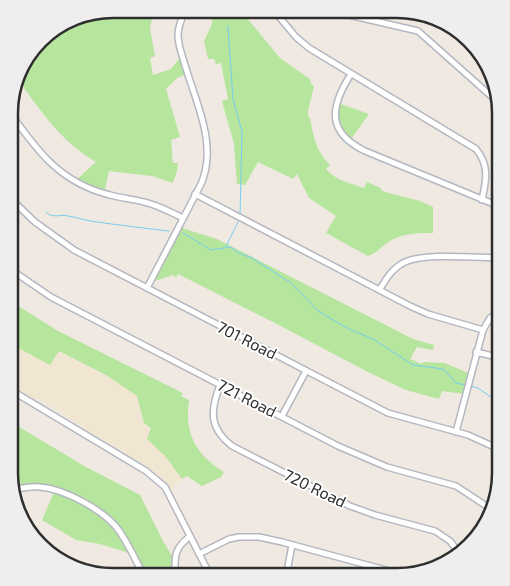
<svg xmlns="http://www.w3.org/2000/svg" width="510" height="586" font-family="'Exo 2',sans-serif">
  <rect width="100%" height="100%" fill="#efe9e1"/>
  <path fill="#f0e6d1" d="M9,343L50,365L59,351L106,375L137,396L144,423L151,428L147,439L166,457L182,479L171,490L155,471L103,440L41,400L32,398L9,383Z"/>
  <g fill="#b6e59e">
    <path d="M222,12H242L280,58L311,80L310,82L314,87L308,110V117H310C313,136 316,151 330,165L326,169C336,181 350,183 364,188L367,182L381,188V190L385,192L420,201L433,207V233C419,233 404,233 392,240C383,244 378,253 368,256L326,233L336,216L309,198L297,174L293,179L258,162L245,185L237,184L234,144L222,101L228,99L221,63L216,64L214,59H208L204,41L212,24V18Z"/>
    <path d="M148,13L149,18H152L150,29L155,56L150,58L153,75L171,69L178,60L183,58L187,74L177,78L166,89L180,137L171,140L173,163H178L177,171L173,183L152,176L109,171L104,193L75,181L96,162C59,140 43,113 18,80L44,34L79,14Z"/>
    <path d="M338,103L369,114L351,139C339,129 338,118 338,103Z"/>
    <path d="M179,225L185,229L217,239L413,339L434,345L433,350L417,347L410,359L422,364L423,362L444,363L471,374L465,394L442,391L439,399L406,390L368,372L275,323L178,274L176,278L173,275L155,281L151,280Z"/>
    <path d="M10,301L58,331L183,393L181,396L189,400C184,433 196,455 224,472L221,477L202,486L187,476L182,479L166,457L147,439L151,428L144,423L137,396L106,375L59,351L50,365L9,343Z"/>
    <path d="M9,421L86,467L140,495L164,543L174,559V577H145L132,554L100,544L76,540L42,520L55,490L21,488L16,474L9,469Z"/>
  </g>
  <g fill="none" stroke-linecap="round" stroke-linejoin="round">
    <g stroke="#75cff0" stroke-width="1">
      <path d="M228,26L233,99L242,132L240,216"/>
      <path d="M46,212C52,219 60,214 68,216C76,217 83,220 91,221C117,225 143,228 169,231"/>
      <path d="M183,233L211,250L230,247L241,254L252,258L291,283L318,311L349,329L373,339L413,365L443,369L456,383L466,385"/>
      <path d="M226,246L239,220"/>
      <path d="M470,386L478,388L501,404"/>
    </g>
    <g stroke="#b4b7c1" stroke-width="8">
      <g id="minor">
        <path d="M342,11L349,15L418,31L500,104"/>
        <path d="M275,12L296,37L309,48L476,149C490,166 486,181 482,200"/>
        <path d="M351,74C330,107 326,132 365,151L501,207"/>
        <path d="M11,114C38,152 61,183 110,195C121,198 132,199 144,202C158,205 170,212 183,218"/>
        <path d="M195,194L410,306L428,314L483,330"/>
        <path d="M10,198L35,222L74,250L359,398L388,413L468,435L501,450"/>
        <path d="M10,269L51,297L338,446L387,467L456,486L491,509"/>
        <path d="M147,288L201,184C218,145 196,103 185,65C182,55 178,45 178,35C178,27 181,20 184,13"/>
        <path d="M380,289C386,279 392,269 403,263C423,252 477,258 501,258"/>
        <path d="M476,352L501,358"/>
        <path d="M220,385C210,411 209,428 232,446L350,506L375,515L435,531L450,541L460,554"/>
        <path d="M9,389L146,471L165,487L211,577"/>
        <path d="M282,416L306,371"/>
        <path d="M456,432L483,330L490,318L501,311"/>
        <path d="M13,490C22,488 31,486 40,487C65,489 106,511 120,532C129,546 137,562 144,577"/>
        <path d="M199,554L229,539L239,537H259L282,542L408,576"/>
        <path d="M175,577C175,556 173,550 190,536"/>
        <path d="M286,577L292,545"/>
      </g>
    </g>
    <use href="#minor" stroke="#fff" stroke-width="5"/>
  </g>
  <g text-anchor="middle" stroke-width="4" stroke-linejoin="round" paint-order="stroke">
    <g font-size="16" fill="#2e2e2e" stroke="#fff">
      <text transform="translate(247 340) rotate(27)" y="6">701 Road</text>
      <text transform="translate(247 398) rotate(27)" y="6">721 Road</text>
      <text transform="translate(315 488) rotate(26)" y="6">720 Road</text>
    </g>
  </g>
  <path d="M0 0H510V586H0ZM113 18H397A95 95 0 0 1 492 113V473A95 95 0 0 1 397 568H113A95 95 0 0 1 18 473V113A95 95 0 0 1 113 18Z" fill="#eee" fill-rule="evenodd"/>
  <path fill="none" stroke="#2e2e2e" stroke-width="2.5" d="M113 18H397A95 95 0 0 1 492 113V473A95 95 0 0 1 397 568H113A95 95 0 0 1 18 473V113A95 95 0 0 1 113 18Z"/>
</svg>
